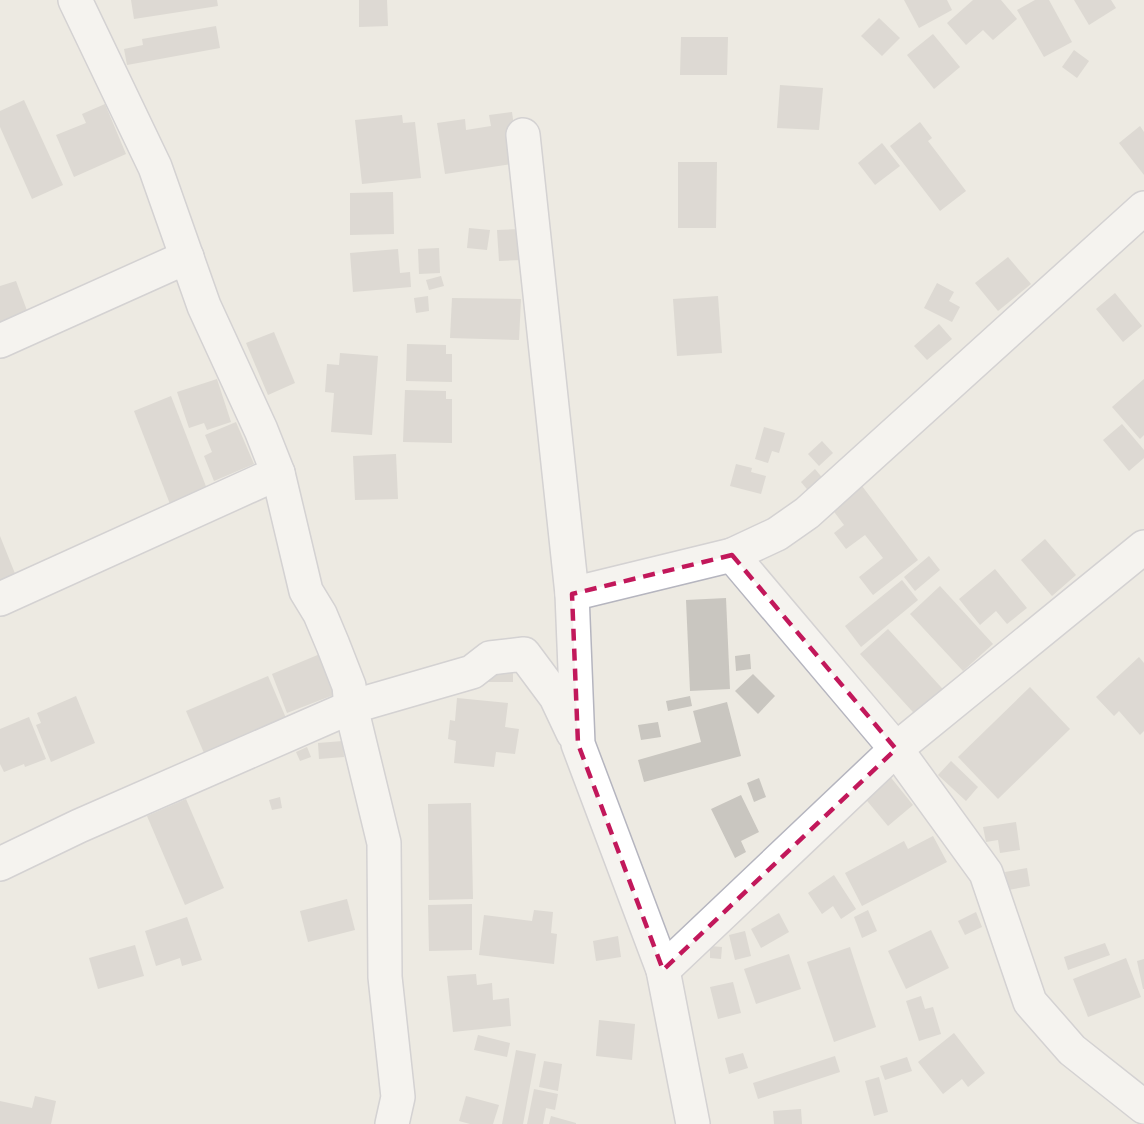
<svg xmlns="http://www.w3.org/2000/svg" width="1144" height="1124" font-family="Quicksand,sans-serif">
  <rect width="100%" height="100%" fill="#edeae2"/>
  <g fill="#c9c6c0">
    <path d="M131,0H217L218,6L134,19Z"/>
    <path d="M359,0H387L388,26L359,27Z"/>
    <path d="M904,0H947L952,10L919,28Z"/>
    <path d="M973,0H1001L1017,19L993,40L983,30L966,45L947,23Z"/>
    <path d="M1035,0H1049L1072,42L1044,57L1017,10Z"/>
    <path d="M1074,0H1111L1116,8L1089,25Z"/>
    <path d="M879,18L900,38L882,56L861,36Z"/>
    <path d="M216,26L220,48L127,65L124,49L143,45L142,39Z"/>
    <path d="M933,34L960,67L934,89L907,55Z"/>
    <path d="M681,37H728L727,75H680Z"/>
    <path d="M1074,50L1089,61L1077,78L1062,67Z"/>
    <path d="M780,85L823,88L819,130L777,128Z"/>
    <path d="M24,100L63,185L32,199L0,127V111Z"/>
    <path d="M105,104L126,154L74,177L56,135L86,123L82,114Z"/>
    <path d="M512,112L519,163L445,174L437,123L465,119L466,130L491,126L489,115Z"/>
    <path d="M402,115L403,123L415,122L421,178L362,184L355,120Z"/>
    <path d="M920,122L932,138L928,141L966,191L940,211L890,146Z"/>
    <path d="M1140,126L1144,132V175L1119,143Z"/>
    <path d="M882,143L900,166L875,185L858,163Z"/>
    <path d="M678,162H717L716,228H678Z"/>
    <path d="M393,192L394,234L350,235V193Z"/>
    <path d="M469,228L490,230L487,250L467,248Z"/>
    <path d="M520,229L522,260L499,261L497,230Z"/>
    <path d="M439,248L440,273L419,274L418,249Z"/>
    <path d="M398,249L400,273L410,272L411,287L353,292L350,253Z"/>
    <path d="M1008,257L1031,284L998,311L975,283Z"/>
    <path d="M441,276L444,286L429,290L426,280Z"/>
    <path d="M16,281L29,316L0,326V286Z"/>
    <path d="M937,283L954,292L949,301L960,307L952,322L924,308Z"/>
    <path d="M1115,293L1142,326L1123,342L1096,309Z"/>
    <path d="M428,296L429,311L416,313L414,298Z"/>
    <path d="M718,296L722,353L677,356L673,299Z"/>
    <path d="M452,298L521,299L519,340L450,338Z"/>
    <path d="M939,324L952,339L927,360L914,346Z"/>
    <path d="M274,332L295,383L268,395L246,343Z"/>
    <path d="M407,344L446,345V354H452V382L406,381Z"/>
    <path d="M340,353L378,356L372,435L331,432L334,393L325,392L327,364L339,365Z"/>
    <path d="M217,379L231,422L207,430L204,423L189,428L177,392Z"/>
    <path d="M1144,379V435L1140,439L1112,407Z"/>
    <path d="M405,390L446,391V399H452V443L403,442Z"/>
    <path d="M171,396L207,489L170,504L134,411Z"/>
    <path d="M236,422L254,464L214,481L204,456L212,452L205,435Z"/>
    <path d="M1122,424L1144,450V458L1129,471L1103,440Z"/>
    <path d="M764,427L785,433L779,453L772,451L768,463L755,459Z"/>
    <path d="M822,441L833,453L819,466L808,454Z"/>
    <path d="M396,454L398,499L355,500L353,456Z"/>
    <path d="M736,464L752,468L751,472L766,476L761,494L730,486Z"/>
    <path d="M815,469L825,481L811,494L801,482Z"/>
    <path d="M859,482L918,560L873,595L859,577L883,558L865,535L846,549L834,533L844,525L829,505Z"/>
    <path d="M0,536L16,576L0,583Z"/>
    <path d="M1045,539L1076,575L1052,596L1021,560Z"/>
    <path d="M929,556L940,570L915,591L904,577Z"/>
    <path d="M995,569L1027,608L1007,624L996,611L980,625L959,599Z"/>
    <path d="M902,580L918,600L861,647L845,626Z"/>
    <path d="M940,586L993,644L963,671L910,614Z"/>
    <path d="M726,598L730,689L690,691L686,600Z"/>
    <path d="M888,629L950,697L922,722L860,654Z"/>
    <path d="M320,654L336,694L287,713L272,674Z"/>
    <path d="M750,654L751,669L736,671L735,656Z"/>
    <path d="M1139,657L1144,663V731L1140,735L1119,711L1114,716L1096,697Z"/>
    <path d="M487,665L513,666V682H486Z"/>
    <path d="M753,674L775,696L758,714L735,691Z"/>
    <path d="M268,676L286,718L204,753L186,711Z"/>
    <path d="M1030,687L1070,729L998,799L958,757Z"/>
    <path d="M76,696L95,743L51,762L36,725L41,723L37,713Z"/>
    <path d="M690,696L692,706L668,711L666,701Z"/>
    <path d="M457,698L508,703L505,727L519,729L515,754L496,752L494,767L454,763L456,741L448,739L450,720L455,721Z"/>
    <path d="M727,702L741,756L644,782L638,760L701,742L693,711Z"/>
    <path d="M29,717L46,759L25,767L24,764L4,772L0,764V729Z"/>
    <path d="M658,722L661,737L641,740L638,725Z"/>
    <path d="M343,741L344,757L319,759L318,743Z"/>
    <path d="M307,747L311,757L300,761L296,752Z"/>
    <path d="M951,761L978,787L966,801L938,775Z"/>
    <path d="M888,774L913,805L888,826L863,796Z"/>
    <path d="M759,778L766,797L754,802L747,783Z"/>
    <path d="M741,795L759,832L741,841L746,852L735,858L711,809Z"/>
    <path d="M280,797L282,808L272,810L269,800Z"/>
    <path d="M186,799L224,888L185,905L147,816Z"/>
    <path d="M471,803L473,899L429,900L428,804Z"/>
    <path d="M1016,822L1020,850L1000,853L998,840L986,842L983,827Z"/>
    <path d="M933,836L947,862L862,906L845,873L904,841L908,849Z"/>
    <path d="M1027,868L1030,886L1008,890L1005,872Z"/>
    <path d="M834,875L856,909L841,919L833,906L822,914L808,893Z"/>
    <path d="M347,899L355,930L308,942L300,911Z"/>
    <path d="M472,904V950L429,951L428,905Z"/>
    <path d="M534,910L553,912L551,933L557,934L554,964L479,955L484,915L532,921Z"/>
    <path d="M868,910L877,931L862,938L854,917Z"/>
    <path d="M976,912L982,927L965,935L958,921Z"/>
    <path d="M779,913L789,932L761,948L751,929Z"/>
    <path d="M187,917L202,960L182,966L180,958L156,966L145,931Z"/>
    <path d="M931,930L949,968L906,989L888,951Z"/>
    <path d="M745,931L751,956L735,960L729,935Z"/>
    <path d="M618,936L621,957L596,961L593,941Z"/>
    <path d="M1105,943L1110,955L1068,970L1064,957Z"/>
    <path d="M135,945L144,976L98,989L89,958Z"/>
    <path d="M710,946L722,947L721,959L710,958Z"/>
    <path d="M850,947L876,1027L834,1042L807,962Z"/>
    <path d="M789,954L801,989L756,1004L744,969Z"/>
    <path d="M1126,958L1141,997L1088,1017L1073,979Z"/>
    <path d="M1144,959V989H1143L1137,961Z"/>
    <path d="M476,974L477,985L492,983L493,1000L509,998L511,1026L453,1032L447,976Z"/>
    <path d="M733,982L741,1013L718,1019L710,987Z"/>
    <path d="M921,996L925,1009L933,1007L941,1034L919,1041L906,1001Z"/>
    <path d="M599,1020L635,1024L632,1060L596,1056Z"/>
    <path d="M954,1033L985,1073L968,1087L962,1079L943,1094L918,1062Z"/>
    <path d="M478,1035L510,1043L507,1057L474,1050Z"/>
    <path d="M516,1050L536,1054L523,1124H502Z"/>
    <path d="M743,1053L748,1068L729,1074L725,1058Z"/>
    <path d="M835,1056L840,1072L758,1099L753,1083Z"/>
    <path d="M907,1057L912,1071L885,1080L880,1066Z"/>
    <path d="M544,1061L562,1064L558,1091L539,1087Z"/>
    <path d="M879,1077L888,1112L874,1116L865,1081Z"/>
    <path d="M534,1089L558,1094L555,1110L546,1108L543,1124H527Z"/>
    <path d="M35,1096L56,1101L51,1124H0V1101L32,1108Z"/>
    <path d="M466,1096L499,1105L493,1124H470L459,1121Z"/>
    <path d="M801,1109L802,1124H774L773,1111Z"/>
    <path d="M551,1116L576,1123V1124H549Z"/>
  </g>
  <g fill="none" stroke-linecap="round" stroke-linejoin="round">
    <g stroke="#b5b5bf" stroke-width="36">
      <g id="minor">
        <path d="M75,0L155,167L204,306L261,430L278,473L306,591L320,614L333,645L349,686L351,707L384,843L385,977L398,1097L392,1124"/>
        <path d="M523,135L572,594L578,744L663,970L693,1124"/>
        <path d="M0,341L187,257"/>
        <path d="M732,555L896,749L986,873L1030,1002L1072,1050L1144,1107"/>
        <path d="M572,594L732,555L777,534L807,513L1144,208"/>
        <path d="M0,599L278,473"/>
        <path d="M0,864L79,826L351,707L472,672L490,658L524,654L556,697L573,733"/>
        <path d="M663,970L896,749L1144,547"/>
      </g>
    </g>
    <use href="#minor" stroke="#fff" stroke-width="33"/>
  </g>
  <path d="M0 0H1144V1124H0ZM732,555L896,749L663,970L578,744L572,594Z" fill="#edeae2" fill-opacity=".55" fill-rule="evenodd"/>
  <path fill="none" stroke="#c2185b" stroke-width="4.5" stroke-dasharray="12 8" stroke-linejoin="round" d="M732,555L896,749L663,970L578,744L572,594Z"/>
</svg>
